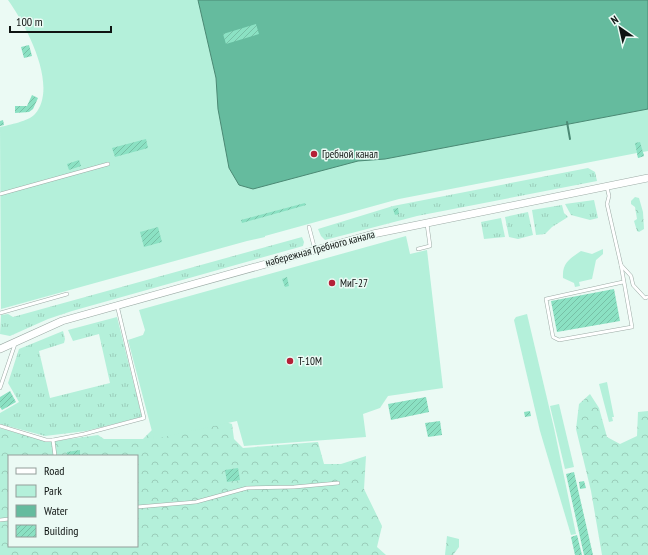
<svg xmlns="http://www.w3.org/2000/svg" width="648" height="555" font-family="'PT Sans Narrow',sans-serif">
  <defs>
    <pattern id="grass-tufts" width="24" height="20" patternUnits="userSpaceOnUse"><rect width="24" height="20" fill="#b4f0da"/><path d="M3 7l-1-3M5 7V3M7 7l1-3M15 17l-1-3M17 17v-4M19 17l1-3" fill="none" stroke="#9acdba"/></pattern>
    <pattern id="forest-crowns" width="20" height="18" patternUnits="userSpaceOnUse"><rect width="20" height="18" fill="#b4f0da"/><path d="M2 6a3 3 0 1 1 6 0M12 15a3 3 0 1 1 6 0" fill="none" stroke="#9acdba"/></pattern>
    <pattern id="building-hatch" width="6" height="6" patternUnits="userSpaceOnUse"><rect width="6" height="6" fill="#8be1c3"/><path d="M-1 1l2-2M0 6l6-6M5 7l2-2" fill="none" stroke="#77c0a6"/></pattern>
  </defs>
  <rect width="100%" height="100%" fill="#ebfaf4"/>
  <g fill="url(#grass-tufts)">
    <path d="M588,168L595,172L597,181L417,216L325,240L321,236L318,229L393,206Z"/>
    <path d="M594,200L598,218L590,220L571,215L565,204Z"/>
    <path d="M562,205L564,213L568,217L552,227L545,234L536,235L532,210Z"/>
    <path d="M528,212L533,235L518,239L509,237L505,217Z"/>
    <path d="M501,218L505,237L484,239L481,222Z"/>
    <path d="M302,237L304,242L303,246L72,311L48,319L10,336L0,334L1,315L8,314L13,317Z"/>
    <path d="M117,317L142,417L86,431L45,436L0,424V413L19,402L8,383L19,349L63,331L65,339L64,343L39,351L50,398L110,383L99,334L73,341L68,330Z"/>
  </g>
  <g fill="url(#forest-crowns)" fill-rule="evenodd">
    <path d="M635,197L639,198L643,212L644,229L639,232L637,231L634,221L637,219L635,207L631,204V201Z"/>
    <path d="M590,394L599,408L607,437L620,444L637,436L638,412L648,411V555H602L591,491L576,429L579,404Z"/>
    <path d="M213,418L232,424L234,439L243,448L318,442L324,464H341L366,456L364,489L382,526L377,547L386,555H0V428L48,442L98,435L104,439H143L159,423ZM9,456H137V546H9Z"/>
    <path d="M447,536L459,539V547L453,555H445Z"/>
  </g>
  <g fill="#b4f0da">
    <path d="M8,0H648V151L643,152L644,156L638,158L637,153L399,199L265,236V237L247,241L1,309L0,127C9,125 29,121 35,114C59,86 26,25 8,0Z"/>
    <path d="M406,236L410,254L427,250L443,388L388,396L380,408L363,414L366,437L244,446L237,421L154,439L128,340L143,335L145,330L139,310Z"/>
    <path d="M603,249V254L596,260L592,279L579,282L580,286L575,287L574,283L563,278C562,262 570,259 581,251L592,254Z"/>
    <path d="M527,314L554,428L576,534L571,535L540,431L514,320L516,317Z"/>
    <path d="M607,382L614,417H612L613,421L609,422L599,384Z"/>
    <path d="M559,404L574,467L565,469L550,406Z"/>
  </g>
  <path fill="#65bb9e" stroke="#4b8974" d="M198,0H648V109L385,159L358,161L253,189L239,185L229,168L218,109L216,78Z"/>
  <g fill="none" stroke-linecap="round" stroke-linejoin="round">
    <path stroke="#4b8974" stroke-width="2" d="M567,122L570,139"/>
  </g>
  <g fill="url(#building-hatch)">
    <path d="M256,24L259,34L226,44L223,34Z"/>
    <path d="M29,45L32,56L24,58L21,47Z"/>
    <path d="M32,95L38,98L33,109L29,112L15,113V106H27Z"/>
    <path d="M3,120L4,125L0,126V121Z"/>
    <path d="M146,139L148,148L115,157L112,148Z"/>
    <path d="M640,142L644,156L638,158L635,143Z"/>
    <path d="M79,160L81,166L69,170L67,164Z"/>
    <path d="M305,203L306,205L242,223L241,220Z"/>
    <path d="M398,208L399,214L395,215L393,209Z"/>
    <path d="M158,227L162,242L144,247L140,232Z"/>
    <path d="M287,277L289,286L285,287L282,279Z"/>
    <path d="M614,289L620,321L557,332L551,301Z"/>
    <path d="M10,391L16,402L2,410L0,407V397Z"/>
    <path d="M426,397L429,412L391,420L388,404Z"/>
    <path d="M530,411L531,416L525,417L524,412Z"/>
    <path d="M440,421L442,435L428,437L425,423Z"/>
    <path d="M80,450V456H67V452Z"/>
    <path d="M238,468L240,480L227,482L225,470Z"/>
    <path d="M574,472L593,555H584L566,474Z"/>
    <path d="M584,481L586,488L580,489L579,482Z"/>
    <path d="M577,535L582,555H575L571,537Z"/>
  </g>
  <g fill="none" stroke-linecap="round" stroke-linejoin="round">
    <g stroke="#9daba6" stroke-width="4">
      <g id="service">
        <path d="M607,187L609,196L607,204L621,265L632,327L559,340L553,337L546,299L623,282"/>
        <path d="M0,194L108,164"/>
        <path d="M309,227L315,250"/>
        <path d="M418,249L430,246L427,224"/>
        <path d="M621,265L631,276L633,285L645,298L648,297"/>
        <path d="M0,313L67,294"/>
        <path d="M0,388L15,344"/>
        <path d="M0,426L46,440H53L55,456"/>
        <path d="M53,440L84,434L144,418L117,305"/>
        <path d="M137,507L196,502L247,488L294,487L338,483"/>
        <path d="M0,520L9,519"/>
      </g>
    </g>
    <g stroke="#9daba6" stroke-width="8">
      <path id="tertiary" d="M0,349L62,321L373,234L648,178"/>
    </g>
    <use href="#service" stroke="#fff" stroke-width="3"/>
    <use href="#tertiary" stroke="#fff" stroke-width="7"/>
  </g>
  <g fill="#b42137" stroke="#ebfaf4" stroke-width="1.5">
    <circle cx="314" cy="154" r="4"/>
    <circle cx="332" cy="283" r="4"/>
    <circle cx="290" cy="361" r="4"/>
  </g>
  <g text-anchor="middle" stroke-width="3" stroke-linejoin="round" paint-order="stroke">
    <g font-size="11" fill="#0f1412" stroke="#ebfaf4" text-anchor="start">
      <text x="322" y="158">Гребной канал</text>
      <text x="340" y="287">МиГ-27</text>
      <text x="298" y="365">Т-10М</text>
    </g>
    <g font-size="11" fill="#0f1412" stroke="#ebfaf4">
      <text transform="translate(320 248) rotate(-15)" y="4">набережная Гребного канала</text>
    </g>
  </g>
  <rect x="8" y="455" width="130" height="92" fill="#ebfaf4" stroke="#939e9a"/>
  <rect x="16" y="468" width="20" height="6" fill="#ffffff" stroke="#939e9a"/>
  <text x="44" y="475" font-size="12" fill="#0f1412">Road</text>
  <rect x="16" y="485" width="20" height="12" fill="#b4f0da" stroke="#939e9a"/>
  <text x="44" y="495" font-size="12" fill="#0f1412">Park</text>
  <rect x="16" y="505" width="20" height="12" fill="#65bb9e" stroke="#939e9a"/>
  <text x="44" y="515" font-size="12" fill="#0f1412">Water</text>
  <rect x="16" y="525" width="20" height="12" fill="url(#building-hatch)" stroke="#939e9a"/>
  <text x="44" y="535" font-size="12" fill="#0f1412">Building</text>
  <g transform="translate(620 28) rotate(326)" stroke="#ebfaf4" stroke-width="3" paint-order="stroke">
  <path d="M0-3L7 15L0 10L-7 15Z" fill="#0f1412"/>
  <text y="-6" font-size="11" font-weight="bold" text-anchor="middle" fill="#0f1412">N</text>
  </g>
  <path d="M10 26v6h101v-6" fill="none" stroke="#0f1412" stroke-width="2"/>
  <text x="16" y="26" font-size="12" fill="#0f1412" stroke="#ebfaf4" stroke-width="3" paint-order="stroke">100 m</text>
</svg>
